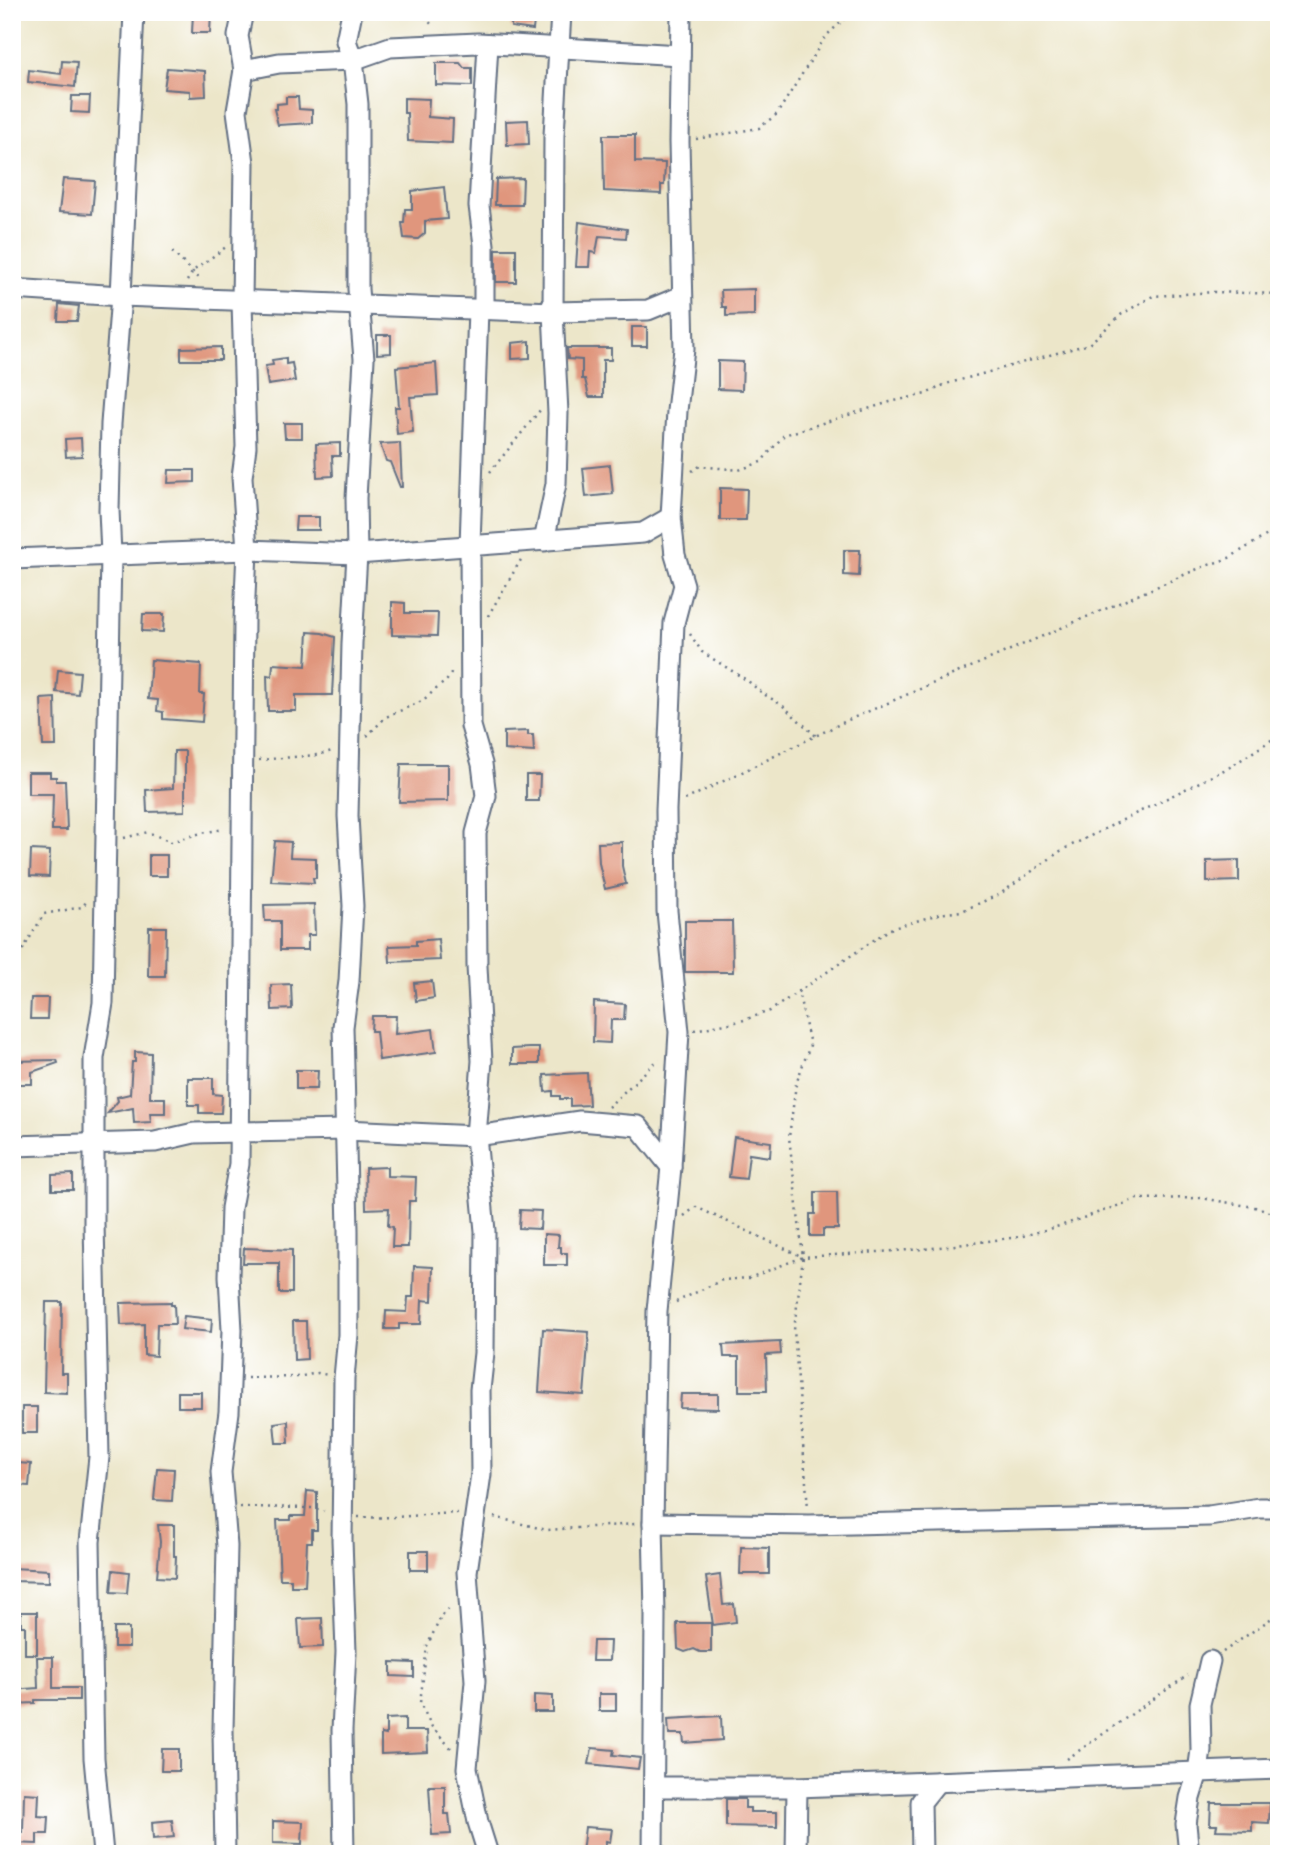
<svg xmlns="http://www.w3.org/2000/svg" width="1291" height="1866" font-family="'Libre Bodoni',serif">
  <rect width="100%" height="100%" fill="#fff"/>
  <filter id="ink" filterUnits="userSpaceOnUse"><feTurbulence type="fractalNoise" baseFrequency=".0143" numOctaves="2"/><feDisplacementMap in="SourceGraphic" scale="14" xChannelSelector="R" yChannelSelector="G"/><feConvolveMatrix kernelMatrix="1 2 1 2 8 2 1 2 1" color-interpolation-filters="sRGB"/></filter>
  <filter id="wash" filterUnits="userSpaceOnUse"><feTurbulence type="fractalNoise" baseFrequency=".00686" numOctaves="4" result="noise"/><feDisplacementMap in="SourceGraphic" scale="28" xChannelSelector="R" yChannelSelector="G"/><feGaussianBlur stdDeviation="1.57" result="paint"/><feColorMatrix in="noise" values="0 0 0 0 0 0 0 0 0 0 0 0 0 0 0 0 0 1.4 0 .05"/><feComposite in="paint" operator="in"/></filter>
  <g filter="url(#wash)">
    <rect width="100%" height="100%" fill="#ece6c9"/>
    <g id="blocks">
      <g fill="#e0967d">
        <path d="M512,12H535L533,30L511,27Z"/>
        <path d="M193,13H211L210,33H192Z"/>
        <path d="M62,61L77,62L75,87L28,82L29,70L61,74Z"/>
        <path d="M436,63H460L464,68H472V86L436,85Z"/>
        <path d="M167,68L205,71L206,96L190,97V91L164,89Z"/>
        <path d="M72,96H90L89,113L71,112Z"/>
        <path d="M286,97H298L299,109L312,110V123L278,125L274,109H277V104L286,103Z"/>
        <path d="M404,98L429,99L428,117L453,119L452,143L408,141L407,113H404Z"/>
        <path d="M528,120L529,144L507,145L506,121Z"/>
        <path d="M603,135H635V162L665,163L664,185H661V194L604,191Z"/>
        <path d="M523,178L522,205H495L496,179Z"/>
        <path d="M63,179L95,181L92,214L59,212Z"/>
        <path d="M444,187L447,219L425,221V233L418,239L404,238L402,223H404L405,209H412V191Z"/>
        <path d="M579,222L627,229L626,238L599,236L596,253L590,252L589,267H576Z"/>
        <rect x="496" y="249" width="20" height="33"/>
        <path d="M754,289V315L726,316V307H722L721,290Z"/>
        <path d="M59,304L79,306L77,321H58Z"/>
        <rect x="632" y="327" width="15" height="19"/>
        <path d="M377,335H391V353L377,354Z"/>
        <path d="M530,341V358L512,359V343Z"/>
        <path d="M221,347V360H181V348Z"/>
        <path d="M567,348H611V360H603V397H589L585,379H582V360L568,359Z"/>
        <path d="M286,358V364L292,363L295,381L268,385L265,366L273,365L272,360Z"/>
        <path d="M718,361L743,362L742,390L718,389Z"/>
        <path d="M436,363L438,395L410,397L413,432L397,434L395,407H399L396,367Z"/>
        <path d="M284,423H302V438H285Z"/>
        <path d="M81,438L82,456L66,457L65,439Z"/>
        <path d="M340,443V456H332L333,476L317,477L316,444Z"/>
        <path d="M400,443L402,487H400L390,462L386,461L380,444Z"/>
        <path d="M610,465L613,494L586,497L583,468Z"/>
        <path d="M169,470H195V482L168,483Z"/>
        <path d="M720,488L747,489L746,520H720Z"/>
        <path d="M296,517H319V530H295Z"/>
        <path d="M844,550H860L859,576L844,575Z"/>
        <path d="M392,602L405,603V613H438L437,636L392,635Z"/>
        <path d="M143,614H164L163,632L142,631Z"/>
        <path d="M308,632L322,633L335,637L332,695H296V711H268L267,675L272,676L273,664L306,666Z"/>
        <path d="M151,660L201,664L200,694H204L202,722L163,719V712L157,711L158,700L148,699Z"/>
        <path d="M58,670L80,672L78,694L56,692Z"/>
        <path d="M55,698L56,746H43L41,699Z"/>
        <path d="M528,731V735H533L534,752L504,750V732Z"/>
        <path d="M174,751H185V811L147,812L146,790L173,788Z"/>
        <path d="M401,764H448V801L399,802Z"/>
        <path d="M28,772H50V777H56V781H65L67,830H52L53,794H28Z"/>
        <path d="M526,775H540L539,801H526Z"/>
        <path d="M275,841L291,842L290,857L316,858V878H313L314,883L271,881Z"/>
        <path d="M622,842V866L626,884L605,889L599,863L598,843Z"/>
        <path d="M31,850L50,851L49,877L30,876Z"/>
        <rect x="149" y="855" width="18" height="21"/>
        <path d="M1239,860V881L1207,882V861Z"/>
        <path d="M314,904L315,935H308V950H280V921H265L264,905Z"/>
        <path d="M685,921H732L733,972H685Z"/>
        <path d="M149,927H166L165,976H148Z"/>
        <path d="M438,939L440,960L390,962L389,946L416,945V941Z"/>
        <path d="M432,981L434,998L416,1001L414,983Z"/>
        <path d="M291,984L292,1009L272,1010L271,985Z"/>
        <path d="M31,998H48L47,1019H30Z"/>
        <path d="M594,1002L625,1004L624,1020H611L610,1043L593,1042Z"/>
        <path d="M372,1016H396L395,1034L433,1029L436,1052L379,1060L376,1031H371Z"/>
        <path d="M529,1048H539V1064H512V1049Z"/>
        <path d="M135,1052L151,1053L150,1098H165V1113H150L151,1122L134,1123L133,1108L108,1113L118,1101L117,1097L130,1094L132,1062H135Z"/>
        <path d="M57,1060L58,1063L32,1072V1084H12V1061Z"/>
        <path d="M296,1070H318L317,1089H296Z"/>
        <path d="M587,1073L589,1105L570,1106V1099H560V1096H553V1091L545,1092L544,1075Z"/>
        <path d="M188,1078H213V1094L222,1095L221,1113H199V1105H188Z"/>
        <path d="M734,1137L771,1142L770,1157L749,1154L746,1179L729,1177Z"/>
        <path d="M387,1167V1176L416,1177L415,1201H409L408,1247H392L393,1227L388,1226L389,1208L366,1209L365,1168Z"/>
        <path d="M73,1174V1190H52V1175Z"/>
        <path d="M815,1192H837L838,1229H823V1236H810V1214H815Z"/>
        <path d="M520,1210L541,1211L540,1229L519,1228Z"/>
        <path d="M544,1234L559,1235L558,1247H561V1253H567V1265H544Z"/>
        <path d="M244,1248L292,1250V1293H279V1263H243Z"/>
        <path d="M414,1266L433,1267L432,1301L422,1300L421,1324H399V1329H385L386,1311L407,1312L408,1297H413Z"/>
        <path d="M46,1302H62L61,1373H67V1393L44,1392Z"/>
        <path d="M171,1302V1305H174L175,1324H157L156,1356L144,1355V1324L121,1325L120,1303Z"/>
        <path d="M184,1316L212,1319L211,1332L182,1329Z"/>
        <path d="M293,1321H306L307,1359L294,1360Z"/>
        <path d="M543,1329L589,1332L584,1395L539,1392Z"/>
        <path d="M780,1342L781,1354L766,1355L767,1391H739V1357H724L723,1345Z"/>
        <rect x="178" y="1392" width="23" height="15"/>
        <path d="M681,1394H718V1409L680,1408Z"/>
        <rect x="22" y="1407" width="15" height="26"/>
        <path d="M288,1421L289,1443H276L274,1423Z"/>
        <path d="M17,1463L31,1464L29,1486L14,1485Z"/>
        <path d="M157,1468L174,1469L172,1501L154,1500Z"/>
        <path d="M307,1491L317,1492V1530H312V1542H307L305,1586H291V1579H280L277,1520H291V1516H305Z"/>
        <path d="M158,1525H174V1556H176L175,1578L157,1577L160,1542Z"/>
        <path d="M741,1547L769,1548V1574H740Z"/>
        <rect x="410" y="1551" width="18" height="19"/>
        <path d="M12,1568L49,1570V1582L12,1581Z"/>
        <path d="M113,1570L129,1572L127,1593L111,1592Z"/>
        <path d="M720,1575L723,1605L734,1604L736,1622L713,1625L706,1577Z"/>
        <path d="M21,1612H37V1654H25V1626H21Z"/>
        <path d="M322,1618L323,1647L300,1648L298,1619Z"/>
        <path d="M677,1623H711V1652H700L694,1649L685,1652L678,1649Z"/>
        <rect x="114" y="1628" width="15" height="19"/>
        <path d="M593,1641H610L609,1661H592Z"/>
        <path d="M37,1657H53V1688H79V1700H35V1703L13,1704L12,1690L38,1688Z"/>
        <path d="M391,1662L414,1663V1677L391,1676Z"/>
        <rect x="599" y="1694" width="17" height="17"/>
        <path d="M534,1695L553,1696V1712H534Z"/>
        <path d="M721,1716L722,1740L684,1743L683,1734H669L668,1719Z"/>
        <path d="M405,1718V1731H427L428,1752L381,1754V1734L386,1735V1719Z"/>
        <path d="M592,1748L614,1750L613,1755L640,1758L638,1769L589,1764Z"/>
        <path d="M162,1749H179V1771H161Z"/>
        <path d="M429,1786H445V1814H449L451,1834L432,1835Z"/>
        <path d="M24,1793L39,1794L38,1816L49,1817L48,1834H37V1844L12,1843V1831L23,1832Z"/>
        <path d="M726,1799H745V1808H750V1812H777V1827L726,1826Z"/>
        <path d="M1211,1803H1270L1269,1823L1252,1822V1831L1216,1830L1217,1825H1210Z"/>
        <path d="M172,1820L174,1837L153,1839L152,1822Z"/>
        <path d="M273,1821L303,1822L302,1844L273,1843Z"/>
        <path d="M585,1827L612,1829L610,1842L606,1841L605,1854L582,1853Z"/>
      </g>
    </g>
  </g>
  <g filter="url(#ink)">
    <use href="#blocks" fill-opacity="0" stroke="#646f83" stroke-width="2"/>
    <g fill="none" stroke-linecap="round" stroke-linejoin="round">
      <g stroke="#646f83" stroke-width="23">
        <g id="minor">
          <path d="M244,70L279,63L353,60L390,47L478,43L680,55"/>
          <path d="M12,289L121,296L553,312L648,310L682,296"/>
          <path d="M478,309L470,545L471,726L482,764L486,796L476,833L477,966L482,1061L476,1136L485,1231L484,1353L480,1390L481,1474L467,1572L475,1681L467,1768L478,1822L488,1854"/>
          <path d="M484,310V245L479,206L488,44"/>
          <path d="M544,541L556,484L558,413L553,312L554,135L561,12"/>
          <path d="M12,559L247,550L357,554L643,533L671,517"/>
          <path d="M12,1146L155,1142L194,1133L345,1130L476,1136L580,1121L638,1126L671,1167"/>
          <path d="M653,1523L809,1525L1209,1516L1259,1508H1279"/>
          <path d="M654,1787H797L1279,1769"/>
          <path d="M103,1854L94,1758L90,1542L99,1457L94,1223V1058L103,1003L111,554L109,510L111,424L121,296L134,12"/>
          <path d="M225,1854L223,1730L227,1546L221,1472L229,1412L232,1330L229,1276L231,1208L239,1164L244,620L247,550L242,477L246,447L242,301L244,163L237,111L244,70L238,36L243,12"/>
          <path d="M344,1854L342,1730L346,1652L342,1540L344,1378L348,1335V1230L343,1027L349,981L353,906L348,816L352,643L357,554L356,498L364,359L358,289V104L353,60L346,41L352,12"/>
          <path d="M653,1854L655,1615L653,1523L657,1311L671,1167L679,1032L667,911L666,810L674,623L684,585L675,555L671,517L677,411L684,349L679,142L681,12"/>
          <path d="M796,1854L797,1787"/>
          <path d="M922,1854L921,1802L937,1782"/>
          <path d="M1189,1854L1186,1824L1190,1798L1198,1772L1201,1750L1200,1704L1210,1661"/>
        </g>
      </g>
      <g stroke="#646f83" stroke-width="2.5" stroke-dasharray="2 5" stroke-linecap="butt">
        <path d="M217,12L224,20"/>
        <path d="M420,12L434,27"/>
        <path d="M447,12L462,17L488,12"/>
        <path d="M696,139L759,128L777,114L826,36L852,12"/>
        <path d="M172,252L201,280"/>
        <path d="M187,281L193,271L226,247"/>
        <path d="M692,471L700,466L739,470L761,462L784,435L890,402L926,394L946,384L1089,344L1122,314L1153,296L1214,292L1279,294"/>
        <path d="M490,472L541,409"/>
        <path d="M488,616L522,558"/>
        <path d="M690,634L702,652L748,681L762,693L782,705L816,736"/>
        <path d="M367,736L386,717L422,701L447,680L452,672"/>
        <path d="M259,760L317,755L332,751"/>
        <path d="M685,800L846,721L1200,568L1229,558L1279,528"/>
        <path d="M124,838L148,832L171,842L201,833L224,829"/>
        <path d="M12,968L44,914L82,907L87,901"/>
        <path d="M798,990L810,1045L796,1084L789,1137L803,1257L794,1330L808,1508"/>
        <path d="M694,1030L741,1021L770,1011L890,929L939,914L962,911L1000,894L1062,850L1230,767L1279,735"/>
        <path d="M608,1107L659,1059"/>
        <path d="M684,1216L696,1207L803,1257"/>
        <path d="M676,1302L722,1280L749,1278L803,1257L924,1249L1019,1237L1063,1225L1137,1199L1201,1198L1260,1208L1279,1216"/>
        <path d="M247,1378L297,1377L318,1373L328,1375"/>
        <path d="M240,1507L312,1508L324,1511"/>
        <path d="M358,1517C391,1519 426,1514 459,1513"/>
        <path d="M494,1517L547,1530L636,1524"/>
        <path d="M1223,1652L1279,1613"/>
        <path d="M451,1748L432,1727L420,1703L427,1646L442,1615L452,1606"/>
        <path d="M1067,1759L1188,1675"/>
      </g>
      <use href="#minor" stroke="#fff" stroke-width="19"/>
    </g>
  </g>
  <rect width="1291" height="1866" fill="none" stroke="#fff" stroke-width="42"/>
</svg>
